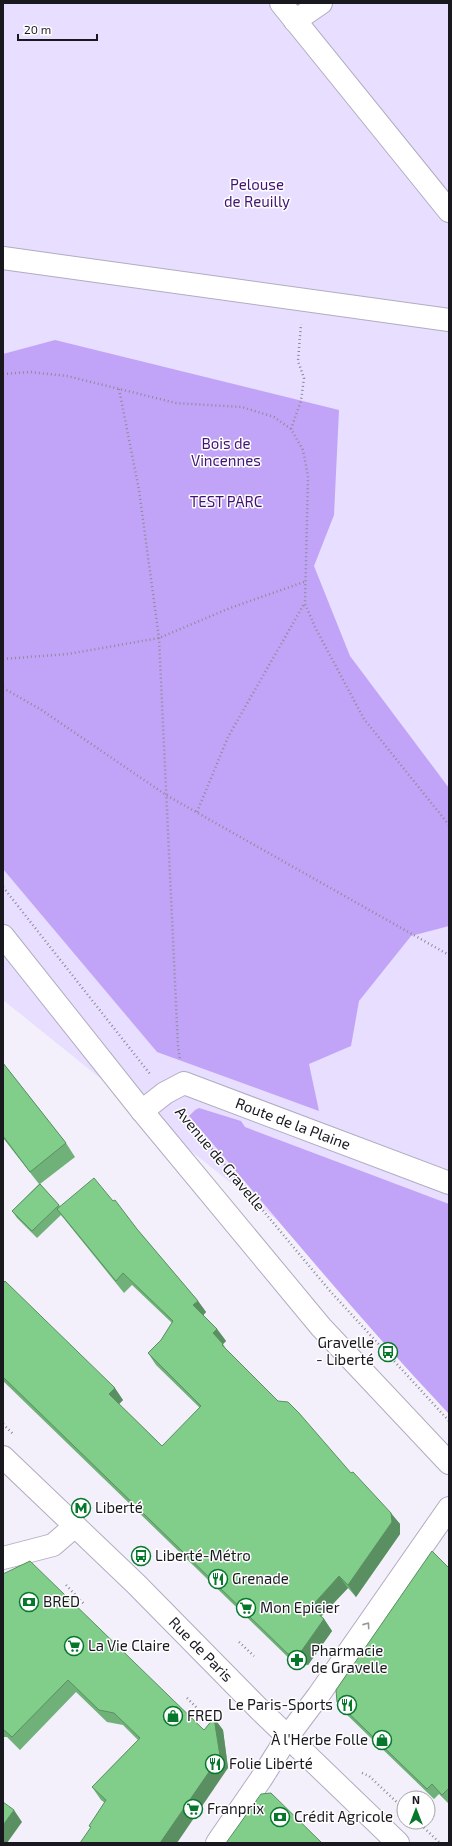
<svg xmlns="http://www.w3.org/2000/svg" width="452" height="1846" font-family="'Exo 2',sans-serif">
  <rect width="100%" height="100%" fill="#f3f0fc"/>
  <path fill="#e8deff" d="M3,3H449V1407L277,1220L3,1000Z"/>
  <g fill="#c1a4f8">
    <path d="M55,340L339,410L334,515L314,566L350,656L449,788V926L411,936L359,1001L351,1046L309,1064L319,1111L157,1052L3,869V354Z"/>
    <path d="M199,1108L241,1121L245,1127L449,1204V1414C358,1318 275,1216 189,1116L195,1110Z"/>
  </g>
  <g fill="none" stroke-linecap="round" stroke-linejoin="round">
    <g stroke="#b2acc0" stroke-width="24">
      <g id="minor">
        <path d="M281,3L449,211"/>
        <path d="M295,21L321,3"/>
        <path d="M3,258L449,320"/>
        <path d="M3,936L142,1111L321,1327L449,1463"/>
        <path id="s1" d="M142,1111L165,1093L184,1083L449,1183"/>
        <path d="M3,1558L53,1545L75,1526"/>
        <path d="M288,1736L318,1696L449,1508"/>
      </g>
    </g>
    <g stroke="#b2acc0" stroke-width="24">
      <g id="major">
        <path id="s2" d="M3,1457L136,1584L260,1710L398,1843"/>
        <path d="M217,1843L261,1779L288,1736"/>
      </g>
    </g>
    <g stroke="#8d8a94" stroke-width="2.5" stroke-dasharray="1 3" stroke-linecap="butt">
      <path d="M3,374L30,372L67,376L176,403L242,407L274,417L291,429L303,450L308,476L305,604L316,629L364,719L449,825"/>
      <path d="M119,389L139,490L159,638L178,1047L180,1059"/>
      <path d="M291,429L301,401L304,378L298,361L301,324"/>
      <path d="M3,659L68,654L159,638L230,608L304,582"/>
      <path d="M3,688L40,709L166,795L449,955"/>
      <path d="M197,812L228,737L304,604"/>
      <path d="M3,887L150,1074"/>
      <path d="M181,1112L330,1291L449,1421"/>
      <path d="M3,1424L13,1434"/>
      <path d="M66,1585L85,1605"/>
      <path d="M239,1642L254,1656"/>
      <path d="M187,1698L199,1710"/>
      <path d="M362,1773L369,1776L404,1809"/>
      <path d="M418,1822L440,1843"/>
    </g>
    <use href="#minor" stroke="#fff" stroke-width="22"/>
    <use href="#major" stroke="#fff" stroke-width="22"/>
  </g>
  <g fill="#6fb178">
    <path d="M3,1063L66,1143L75,1157L40,1184L60,1206L113,1201L198,1301L206,1312L203,1315L217,1329L226,1341L223,1344L228,1352L278,1401L351,1473L400,1524V1534L356,1597L348,1588L321,1617L324,1619L332,1631L308,1665L297,1666L3,1381V1284L123,1400L119,1404L162,1446L200,1408L156,1365L148,1353L161,1340L172,1323L132,1285L124,1293L61,1215L37,1238L17,1218L12,1211L39,1184L3,1138Z"/>
    <path d="M449,1568V1804L439,1794L434,1799L344,1712L337,1702Z"/>
    <path d="M3,1574L204,1730L214,1718L223,1730L228,1768L90,1827L89,1826L105,1803L101,1800L92,1787L138,1740L123,1725L107,1722L76,1692L20,1750L7,1737H3Z"/>
  </g>
  <g fill="#5a9061">
    <path d="M198,1301L206,1312L202,1317L193,1305Z"/>
    <path d="M217,1329L226,1341L222,1345L213,1333Z"/>
    <path d="M115,1388L123,1400L117,1406L109,1394Z"/>
    <path d="M391,1513L400,1524V1534L356,1597L348,1585Z"/>
    <path d="M339,1576L348,1588L319,1618L311,1607Z"/>
    <path d="M324,1619L332,1631L308,1665L300,1653Z"/>
    <path d="M214,1718L223,1730L228,1768L177,1843H160Z"/>
    <path d="M14,1810L22,1822L7,1843H3V1825Z"/>
  </g>
  <g fill="#81ce8b" stroke="#5a9061">
    <path d="M3,1063L66,1143L30,1172L3,1136Z"/>
    <path d="M94,1178L113,1201L115,1200L137,1229L198,1301L193,1305L217,1329L213,1333L223,1344L222,1345L278,1401L288,1402L299,1413L351,1473L353,1472L391,1513L392,1522L348,1585L339,1576L311,1607L324,1619L300,1653L288,1654L3,1377V1284L5,1281L115,1388L109,1394L162,1446L201,1406L148,1353L161,1340L173,1321L123,1273L116,1281L57,1209Z"/>
    <path d="M40,1184L59,1205L32,1231L12,1211Z"/>
    <path d="M432,1551L449,1568V1788L442,1795L432,1784L427,1789L337,1702L336,1690Z"/>
    <path d="M30,1561L204,1730L214,1718L220,1756L160,1843H80L91,1827L89,1826L106,1800L92,1787L140,1738L114,1713L99,1710L68,1680L12,1737L3,1729V1574Z"/>
    <path d="M271,1793L322,1843H226L261,1794Z"/>
    <path d="M3,1802L14,1810L3,1825Z"/>
  </g>
  <defs><path id="oneway-chevron" d="M-2-3.5L2.5 0L-2 3.5" fill="none" stroke-width="1.6" stroke-linecap="round" stroke-linejoin="round"/></defs>
  <use stroke="#98979a" href="#oneway-chevron" transform="translate(367 1625) rotate(-55)"/>
  <defs>
    <g id="bus-ring" transform="scale(1)"><circle r="9.5" fill="#fff" stroke="#06782c" stroke-width="1.5"/><path d="M-5-6H5V4H4V6H2V4H-2V6H-4V4H-5ZM-3.5-4V0h7V-4ZM-3.5 1.2v1.5H-2V1.2ZM2 1.2v1.5H3.5V1.2Z" fill="#06782c"/></g>
    <g id="metro-ring" transform="scale(1)"><circle r="9.5" fill="#fff" stroke="#06782c" stroke-width="1.5"/><path d="M-5.5 5V-5H-3L0 0L3-5H5.5V5H3V-.5L0 4L-3-.5V5Z" fill="#06782c"/></g>
    <g id="restaurant-ring" transform="scale(1)"><circle r="9.5" fill="#fff" stroke="#06782c" stroke-width="1.5"/><path d="M-5-6h1v4h1v-4h1v4h1v-4h1v5L-1.5 .5V6h-2V.5L-5-1ZM5-6V6H3V1.5H1.5Q1.5-4 5-6Z" fill="#06782c"/></g>
    <g id="bank-ring" transform="scale(1)"><circle r="9.5" fill="#fff" stroke="#06782c" stroke-width="1.5"/><path d="M-6-4H6V4H-6ZM0-2.3a2.3 2.3 0 1 0 0 4.6a2.3 2.3 0 1 0 0-4.6Z" fill="#06782c"/></g>
    <g id="supermarket-ring" transform="scale(1)"><circle r="9.5" fill="#fff" stroke="#06782c" stroke-width="1.5"/><path d="M-6-5.5h2.5l.6 2H6L4.5 2H-2.5L-4.4-4H-6ZM-1.5 3.2a1.3 1.3 0 1 0 .1 0ZM3 3.2a1.3 1.3 0 1 0 .1 0Z" fill="#06782c"/></g>
    <g id="pharmacy-ring" transform="scale(1)"><circle r="9.5" fill="#fff" stroke="#06782c" stroke-width="1.5"/><path d="M-2-6h4v4h4v4h-4v4h-4v-4h-4v-4h4Z" fill="#06782c"/></g>
    <g id="shop-ring" transform="scale(1)"><circle r="9.5" fill="#fff" stroke="#06782c" stroke-width="1.5"/><path d="M-5-2.5h2.3a2.7 3.5 0 0 1 5.4 0H5L5.5 6h-11ZM-1.5-2.5h3a1.5 2.3 0 0 0-3 0Z" fill="#06782c"/></g>
  </defs>
  <g fill-rule="evenodd">
    <use href="#bus-ring" x="388" y="1352"/>
    <use href="#metro-ring" x="81" y="1508"/>
    <use href="#bus-ring" x="141" y="1556"/>
    <use href="#restaurant-ring" x="218" y="1579"/>
    <use href="#bank-ring" x="29" y="1602"/>
    <use href="#supermarket-ring" x="246" y="1608"/>
    <use href="#supermarket-ring" x="74" y="1646"/>
    <use href="#pharmacy-ring" x="297" y="1660"/>
    <use href="#restaurant-ring" x="347" y="1705"/>
    <use href="#shop-ring" x="173" y="1716"/>
    <use href="#shop-ring" x="382" y="1740"/>
    <use href="#restaurant-ring" x="215" y="1764"/>
    <use href="#supermarket-ring" x="193" y="1809"/>
    <use href="#bank-ring" x="280" y="1817"/>
  </g>
  <g text-anchor="middle" stroke-width="3" stroke-linejoin="round" paint-order="stroke">
    <g font-size="15" fill="#421374" stroke="#fff">
      <text x="257" y="190">Pelouse<tspan x="257" dy="17">de Reuilly</tspan></text>
      <text x="226" y="449">Bois de<tspan x="226" dy="17">Vincennes</tspan></text>
      <text x="226" y="507">TEST PARC</text>
    </g>
    <g font-size="15" fill="#1a181f" stroke="#fff">
      <text dy="5" stroke="none"><textPath href="#s1" startOffset="167">Route de la Plaine</textPath></text>
      <text transform="translate(220 1159) rotate(50)" y="5">Avenue de Gravelle</text>
      <text dy="5" stroke="none"><textPath href="#s2" startOffset="276">Rue de Paris</textPath></text>
    </g>
    <g font-size="15" fill="#1a181f" stroke="#fff" text-anchor="start">
      <text x="374" y="1348" text-anchor="end">Gravelle<tspan x="374" dy="17">- Liberté</tspan></text>
      <text x="95" y="1513">Liberté</text>
      <text x="155" y="1561">Liberté-Métro</text>
      <text x="232" y="1584">Grenade</text>
      <text x="43" y="1607">BRED</text>
      <text x="260" y="1613">Mon Epicier</text>
      <text x="88" y="1651">La Vie Claire</text>
      <text x="311" y="1656">Pharmacie<tspan x="311" dy="17">de Gravelle</tspan></text>
      <text x="333" y="1710" text-anchor="end">Le Paris-Sports</text>
      <text x="187" y="1721">FRED</text>
      <text x="368" y="1745" text-anchor="end">À l'Herbe Folle</text>
      <text x="229" y="1769">Folie Liberté</text>
      <text x="207" y="1814">Franprix</text>
      <text x="294" y="1822">Crédit Agricole</text>
    </g>
  </g>
  <rect width="452" height="1846" fill="none" stroke="#1a181f" stroke-width="8"/>
  <g transform="translate(416 1810)"><circle r="19" fill="#ffffff" stroke="#a3a3a5"/>
  <path d="M0-3L7 15L0 10L-7 15Z" fill="#06782c"/>
  <text y="-6" font-size="11" font-weight="bold" text-anchor="middle" fill="#1a181f">N</text>
  </g>
  <path d="M18 34v6h79v-6" fill="none" stroke="#1a181f" stroke-width="2"/>
  <text x="24" y="34" font-size="12" fill="#1a181f" stroke="#ffffff" stroke-width="3" paint-order="stroke">20 m</text>
</svg>
